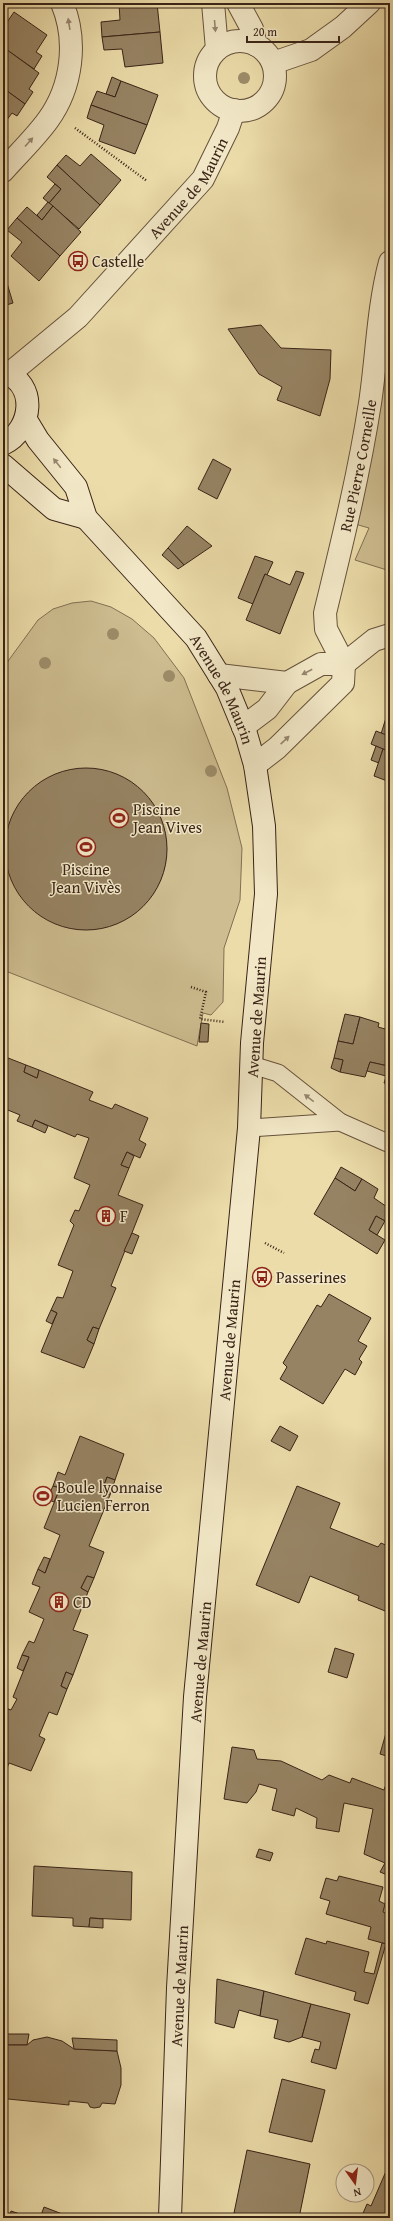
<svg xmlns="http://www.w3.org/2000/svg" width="393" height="2221" font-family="'Gentium Book Plus',serif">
  <rect width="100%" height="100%" fill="#ebdca9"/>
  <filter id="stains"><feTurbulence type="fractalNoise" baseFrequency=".005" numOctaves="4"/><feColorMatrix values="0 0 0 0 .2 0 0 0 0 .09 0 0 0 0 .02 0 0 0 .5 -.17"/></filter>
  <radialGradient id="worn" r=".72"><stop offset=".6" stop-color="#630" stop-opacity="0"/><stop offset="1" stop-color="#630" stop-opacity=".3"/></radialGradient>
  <g fill="#cdbd90" stroke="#837054">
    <path d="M390,326V571L355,560L369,528L355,524L375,438Z"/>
    <path d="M91,601L111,607L132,619L154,638L184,678L227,788L242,848L240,900L224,948L223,1002L211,1015L203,1013L197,1046L3,970V668L38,620L53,609L72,603Z"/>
  </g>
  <g fill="#968363" stroke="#392317">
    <path d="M119,3H157L160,32L102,37L101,22L120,20Z"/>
    <path d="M14,12L47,35L36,52L42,56L34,69L3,47V28Z"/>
    <path d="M160,32L163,63L125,67L122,49L104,50L102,37Z"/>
    <path d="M3,47L39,73L29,89L33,92L25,104L3,88Z"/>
    <path d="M112,77L121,81L115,97L106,94Z"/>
    <path d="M121,81L158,95L147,125L91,105L97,91L115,97Z"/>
    <path d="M3,88L25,104L17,116L12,113L3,125Z"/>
    <path d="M91,105L147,125L135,154L99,141L104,125L87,118Z"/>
    <path d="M91,154L121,180L100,205L57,165L66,155L80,166Z"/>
    <path d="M57,165L100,205L79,229L49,203L61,189L47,177Z"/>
    <path d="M55,184L61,189L49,203L43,198Z"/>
    <path d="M48,202L53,206L42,220L37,215Z"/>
    <path d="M53,206L81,232L60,256L17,218L27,207L42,220Z"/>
    <path d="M17,218L60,256L39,281L11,256L22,242L7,230Z"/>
    <path d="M3,270L13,303L3,306Z"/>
    <path d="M261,325L281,348L331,350L330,379L320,416L277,400L282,387L259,374L228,329Z"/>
    <path d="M213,459L231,469L217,499L198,489Z"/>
    <path d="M187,526L212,546L184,565L168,548Z"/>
    <path d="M168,548L184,565L178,569L162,555Z"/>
    <path d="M255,556L273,562L267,575L265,574L253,604L238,598Z"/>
    <path d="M296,571L304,573L280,634L246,620L265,574L290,585Z"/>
    <path d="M390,709V723L385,721Z"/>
    <path d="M385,721L390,723L389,736L381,734Z"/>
    <path d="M376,731L389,736L390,733V752L371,744Z"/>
    <path d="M376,746L383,749L379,763L371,760Z"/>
    <path d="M383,749L390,752V782L374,776Z"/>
    <circle cx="86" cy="849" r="81"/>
    <path d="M345,1014L360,1017L353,1044L338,1041Z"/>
    <path d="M360,1017L379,1023L378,1027L389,1030L390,1029V1078L386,1076L388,1066L370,1062L365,1077L340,1072L343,1060L334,1058L338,1041L353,1044Z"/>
    <path d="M201,1023L209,1024L208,1042H199Z"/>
    <path d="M3,1056L26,1065L24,1072L37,1078L39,1070L93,1092L89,1100L112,1109L115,1104L148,1118L139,1140L146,1144L140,1158L127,1152L121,1165L129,1168L118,1195L143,1205L111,1286L116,1288L99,1329L93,1327L87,1340L94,1344L84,1368L41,1352L57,1313L51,1310L57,1297L63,1298L73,1271L58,1265L74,1225L70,1221L75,1210L79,1211L90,1185L74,1178L89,1138L77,1134L75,1137L35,1120L32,1127L17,1121L20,1115L3,1108Z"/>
    <path d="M334,1058L343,1060L340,1072L331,1068Z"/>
    <path d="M370,1062L388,1066L386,1076L367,1071Z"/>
    <path d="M26,1065L39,1070L37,1078L24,1072Z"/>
    <path d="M386,1077L390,1078V1085L384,1083Z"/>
    <path d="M35,1120L48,1126L45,1133L32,1127Z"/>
    <path d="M127,1152L134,1156L129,1168L121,1165Z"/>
    <path d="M341,1167L362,1179L355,1191L335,1178Z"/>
    <path d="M335,1178L355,1191L362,1179L378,1189L374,1198L390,1209L385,1221L376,1216L369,1230L385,1240L377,1254L314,1214Z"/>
    <path d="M376,1216L385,1221L377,1235L369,1230Z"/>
    <path d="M132,1233L139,1236L132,1254L124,1251Z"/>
    <path d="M329,1294L371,1318L358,1341L367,1346L359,1359L362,1362L355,1375L345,1369L323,1404L280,1379L287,1367L283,1363L317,1305L321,1307Z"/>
    <path d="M51,1310L57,1313L52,1324L46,1321Z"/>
    <path d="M93,1327L99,1329L94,1344L87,1340Z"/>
    <path d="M280,1426L298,1436L290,1451L271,1441Z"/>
    <path d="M80,1436L124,1454L115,1480L107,1477L102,1491L110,1495L89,1546L104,1552L94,1578L87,1576L81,1588L88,1592L73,1630L88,1635L73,1675L66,1672L61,1686L67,1689L57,1715L49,1712L39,1736L45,1739L31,1771L9,1763L7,1768L3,1766V1707L11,1710L17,1699L13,1697L29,1657L22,1655L29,1641L34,1643L44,1619L29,1612L40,1587L32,1584L38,1569L45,1573L60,1535L44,1528L60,1488L53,1486L58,1472L65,1475Z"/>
    <path d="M107,1477L115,1480L110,1495L102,1491Z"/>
    <path d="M53,1486L60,1488L54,1502L47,1499Z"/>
    <path d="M297,1486L340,1503L330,1528L378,1547L381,1543L390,1547V1613L358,1600L359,1596L310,1576L299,1603L256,1585Z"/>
    <path d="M44,1557L50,1559L45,1573L38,1569Z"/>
    <path d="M87,1576L94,1578L88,1592L81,1588Z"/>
    <path d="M335,1648L354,1654L347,1678L328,1672Z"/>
    <path d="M22,1655L29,1657L23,1671L17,1668Z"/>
    <path d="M66,1672L73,1675L67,1689L61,1686Z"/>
    <path d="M386,1733L390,1734V1757L380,1754Z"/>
    <path d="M232,1747L254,1750L257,1759L281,1761L322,1780L329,1775L350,1783L352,1778L384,1790L386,1784L390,1786V1876L380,1872L385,1863L364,1854L373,1809L344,1803L339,1832L316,1828L317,1818L296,1808L294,1816L272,1810L277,1789L259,1784L256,1792L247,1803L224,1799Z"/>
    <path d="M259,1849L273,1853L270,1861L256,1857Z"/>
    <path d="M34,1866L132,1872L131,1920L90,1918L89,1927L73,1926V1918L32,1916Z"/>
    <path d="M339,1876L383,1887L379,1901L385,1904L383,1912L390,1915V1928L386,1944L368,1939L371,1927L326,1914L330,1901L320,1898L326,1878L337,1881Z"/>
    <path d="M90,1918L103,1919V1928L89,1927Z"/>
    <path d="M306,1938L326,1944L327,1941L369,1952L364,1972L374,1974L382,1943L386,1944L368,2004L354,2000L356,1992L295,1974Z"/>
    <path d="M217,1979L264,1991L260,2016L239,2010L234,2028L215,2023Z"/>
    <path d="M264,1991L311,2004L302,2037L289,2042L274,2038L278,2020L260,2016Z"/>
    <path d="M311,2004L350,2014L336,2069L311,2062L315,2049L319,2050L321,2042L302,2037Z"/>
    <path d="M3,2034H29L27,2045H6V2050H3Z"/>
    <path d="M47,2037L62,2041L74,2049L117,2051L121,2068V2085L115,2104L102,2103L100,2107L94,2108L90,2107L88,2103L69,2101V2105L8,2099L3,2105V2050H6V2045H27L33,2040Z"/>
    <path d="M72,2038L117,2040V2051L74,2049Z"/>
    <path d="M282,2079L325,2090L312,2142L269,2132Z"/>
    <path d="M247,2150L310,2164L299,2218H258L234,2213Z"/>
    <path d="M390,2162V2218H361L367,2204L371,2206Z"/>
    <path d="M44,2207L65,2215L64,2218H40Z"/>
    <path d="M11,2211L32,2218H8Z"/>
  </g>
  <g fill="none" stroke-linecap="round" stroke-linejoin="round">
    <g stroke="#66513c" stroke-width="19">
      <g id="lane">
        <path d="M252,1065L278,1073L340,1122L390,1144"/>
        <path d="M249,1128L340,1122"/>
      </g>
    </g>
    <g stroke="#66513c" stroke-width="24">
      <g id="street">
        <path d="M213,3L217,49"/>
        <path d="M238,3L252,29L256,45"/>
        <circle cx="240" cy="76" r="35"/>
        <path d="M273,63L311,50L343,27L369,3"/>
        <path d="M3,171C18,154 35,138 48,120C72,87 78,41 62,3"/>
        <path id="s1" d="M9,374L78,317L203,179L228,128L234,110"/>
        <path d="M219,675L287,683L321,664H344L374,640L390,635"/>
        <path d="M243,727L267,709L287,683"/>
        <path id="s2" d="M255,765L277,748L343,683L344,664L326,629L325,613C342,543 359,474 370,403C377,356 378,307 390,262"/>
      </g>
    </g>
    <g stroke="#392317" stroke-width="24">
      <g id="secondary">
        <path d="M3,372C38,383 33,430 3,444"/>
        <path id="s3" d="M26,420L38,440L76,487L86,518L196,638L227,688L246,734L255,765L264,826L266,894L252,1043L249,1128L195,1697L178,1988L170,2218"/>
        <path d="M3,465L54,509L86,518"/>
      </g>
    </g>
    <g stroke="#392317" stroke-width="2.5" stroke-dasharray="1 2" stroke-linecap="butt">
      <path d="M75,128L147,181"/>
      <path d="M191,987L206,992L200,1019L225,1022"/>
      <path d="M265,1243L284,1253"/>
    </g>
    <use href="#lane" stroke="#f2e8c7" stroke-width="17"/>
    <use href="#street" stroke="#f2e8c7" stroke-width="22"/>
    <use href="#secondary" stroke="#f2e8c7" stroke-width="22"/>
  </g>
  <g fill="#9d8c69">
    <circle cx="244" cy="78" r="6"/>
    <circle cx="113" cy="634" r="6"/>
    <circle cx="45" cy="663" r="6"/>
    <circle cx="169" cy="676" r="6"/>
    <circle cx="211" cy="771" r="6"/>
  </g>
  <defs><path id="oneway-solid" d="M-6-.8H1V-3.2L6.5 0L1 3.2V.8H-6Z"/></defs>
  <g fill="#96866f">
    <use href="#oneway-solid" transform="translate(69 24) rotate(-99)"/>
    <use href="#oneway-solid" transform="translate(215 26) rotate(85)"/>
    <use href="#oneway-solid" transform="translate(29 142) rotate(-48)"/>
    <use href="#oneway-solid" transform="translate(57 463) rotate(-129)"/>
    <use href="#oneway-solid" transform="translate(307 672) rotate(152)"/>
    <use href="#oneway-solid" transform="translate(285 740) rotate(-43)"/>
    <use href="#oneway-solid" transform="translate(309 1098) rotate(-142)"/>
  </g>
  <defs>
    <g id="bus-ring" transform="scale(1)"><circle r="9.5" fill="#f2e8c7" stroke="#8f2418" stroke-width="1.5"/><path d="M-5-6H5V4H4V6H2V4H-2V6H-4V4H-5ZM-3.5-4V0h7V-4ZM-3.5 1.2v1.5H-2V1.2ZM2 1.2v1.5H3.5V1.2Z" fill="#8f2418"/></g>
    <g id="stadium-ring" transform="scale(1)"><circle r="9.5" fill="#f2e8c7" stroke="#8f2418" stroke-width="1.5"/><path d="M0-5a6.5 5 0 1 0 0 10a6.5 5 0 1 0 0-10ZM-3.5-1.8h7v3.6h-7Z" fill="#8f2418"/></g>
    <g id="building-ring" transform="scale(1)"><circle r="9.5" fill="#f2e8c7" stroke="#8f2418" stroke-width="1.5"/><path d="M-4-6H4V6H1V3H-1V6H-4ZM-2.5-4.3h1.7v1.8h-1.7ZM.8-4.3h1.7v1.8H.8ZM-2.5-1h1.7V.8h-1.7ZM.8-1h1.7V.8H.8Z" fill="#8f2418"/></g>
  </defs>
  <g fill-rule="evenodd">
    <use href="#bus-ring" x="78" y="261"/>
    <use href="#stadium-ring" x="119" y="818"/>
    <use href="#stadium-ring" x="86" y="847"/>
    <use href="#building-ring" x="106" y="1216"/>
    <use href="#bus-ring" x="262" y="1277"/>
    <use href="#stadium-ring" x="43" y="1496"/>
    <use href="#building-ring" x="59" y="1602"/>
  </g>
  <g text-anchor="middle" stroke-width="3" stroke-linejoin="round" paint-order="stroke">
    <g font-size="16" fill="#392317" stroke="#f2e8c7">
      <text dy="6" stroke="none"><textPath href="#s1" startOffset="260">Avenue de Maurin</textPath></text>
      <text dy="6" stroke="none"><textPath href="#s2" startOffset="346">Rue Pierre Corneille</textPath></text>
      <text dy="6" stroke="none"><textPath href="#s3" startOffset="337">Avenue de Maurin</textPath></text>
      <text transform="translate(256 1017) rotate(-86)" y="6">Avenue de Maurin</text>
      <text transform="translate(229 1340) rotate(-85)" y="6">Avenue de Maurin</text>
      <text transform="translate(200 1662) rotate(-85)" y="6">Avenue de Maurin</text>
      <text transform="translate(179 1986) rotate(-87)" y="6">Avenue de Maurin</text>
    </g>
    <g font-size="16" fill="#392317" stroke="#f2e8c7" text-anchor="start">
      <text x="92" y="267">Castelle</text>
      <text x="133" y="815">Piscine<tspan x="133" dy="18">Jean Vives</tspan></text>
      <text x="86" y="875" text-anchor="middle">Piscine<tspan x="86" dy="18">Jean Vivès</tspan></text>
      <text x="120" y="1222">F</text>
      <text x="276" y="1283">Passerines</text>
      <text x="57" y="1493">Boule lyonnaise<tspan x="57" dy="18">Lucien Ferron</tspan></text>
      <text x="73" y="1608">CD</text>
    </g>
  </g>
  <rect width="393" height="2221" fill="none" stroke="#ebdca9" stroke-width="16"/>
  <rect x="4" y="4" width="385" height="2213" fill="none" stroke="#392317" stroke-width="2"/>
  <rect x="8" y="8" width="377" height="2205" fill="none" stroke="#392317"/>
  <g transform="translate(355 2183) rotate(166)"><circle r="19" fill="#f2e8c7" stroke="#a89981"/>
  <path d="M0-3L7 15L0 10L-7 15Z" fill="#8f2418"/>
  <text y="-6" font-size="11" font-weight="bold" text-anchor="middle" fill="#392317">N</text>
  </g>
  <path d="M247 36v6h92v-6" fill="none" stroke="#392317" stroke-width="2"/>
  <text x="253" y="36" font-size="12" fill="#392317" stroke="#f2e8c7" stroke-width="3" paint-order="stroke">20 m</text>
  <rect width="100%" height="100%" filter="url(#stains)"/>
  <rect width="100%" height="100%" fill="url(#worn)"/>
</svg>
